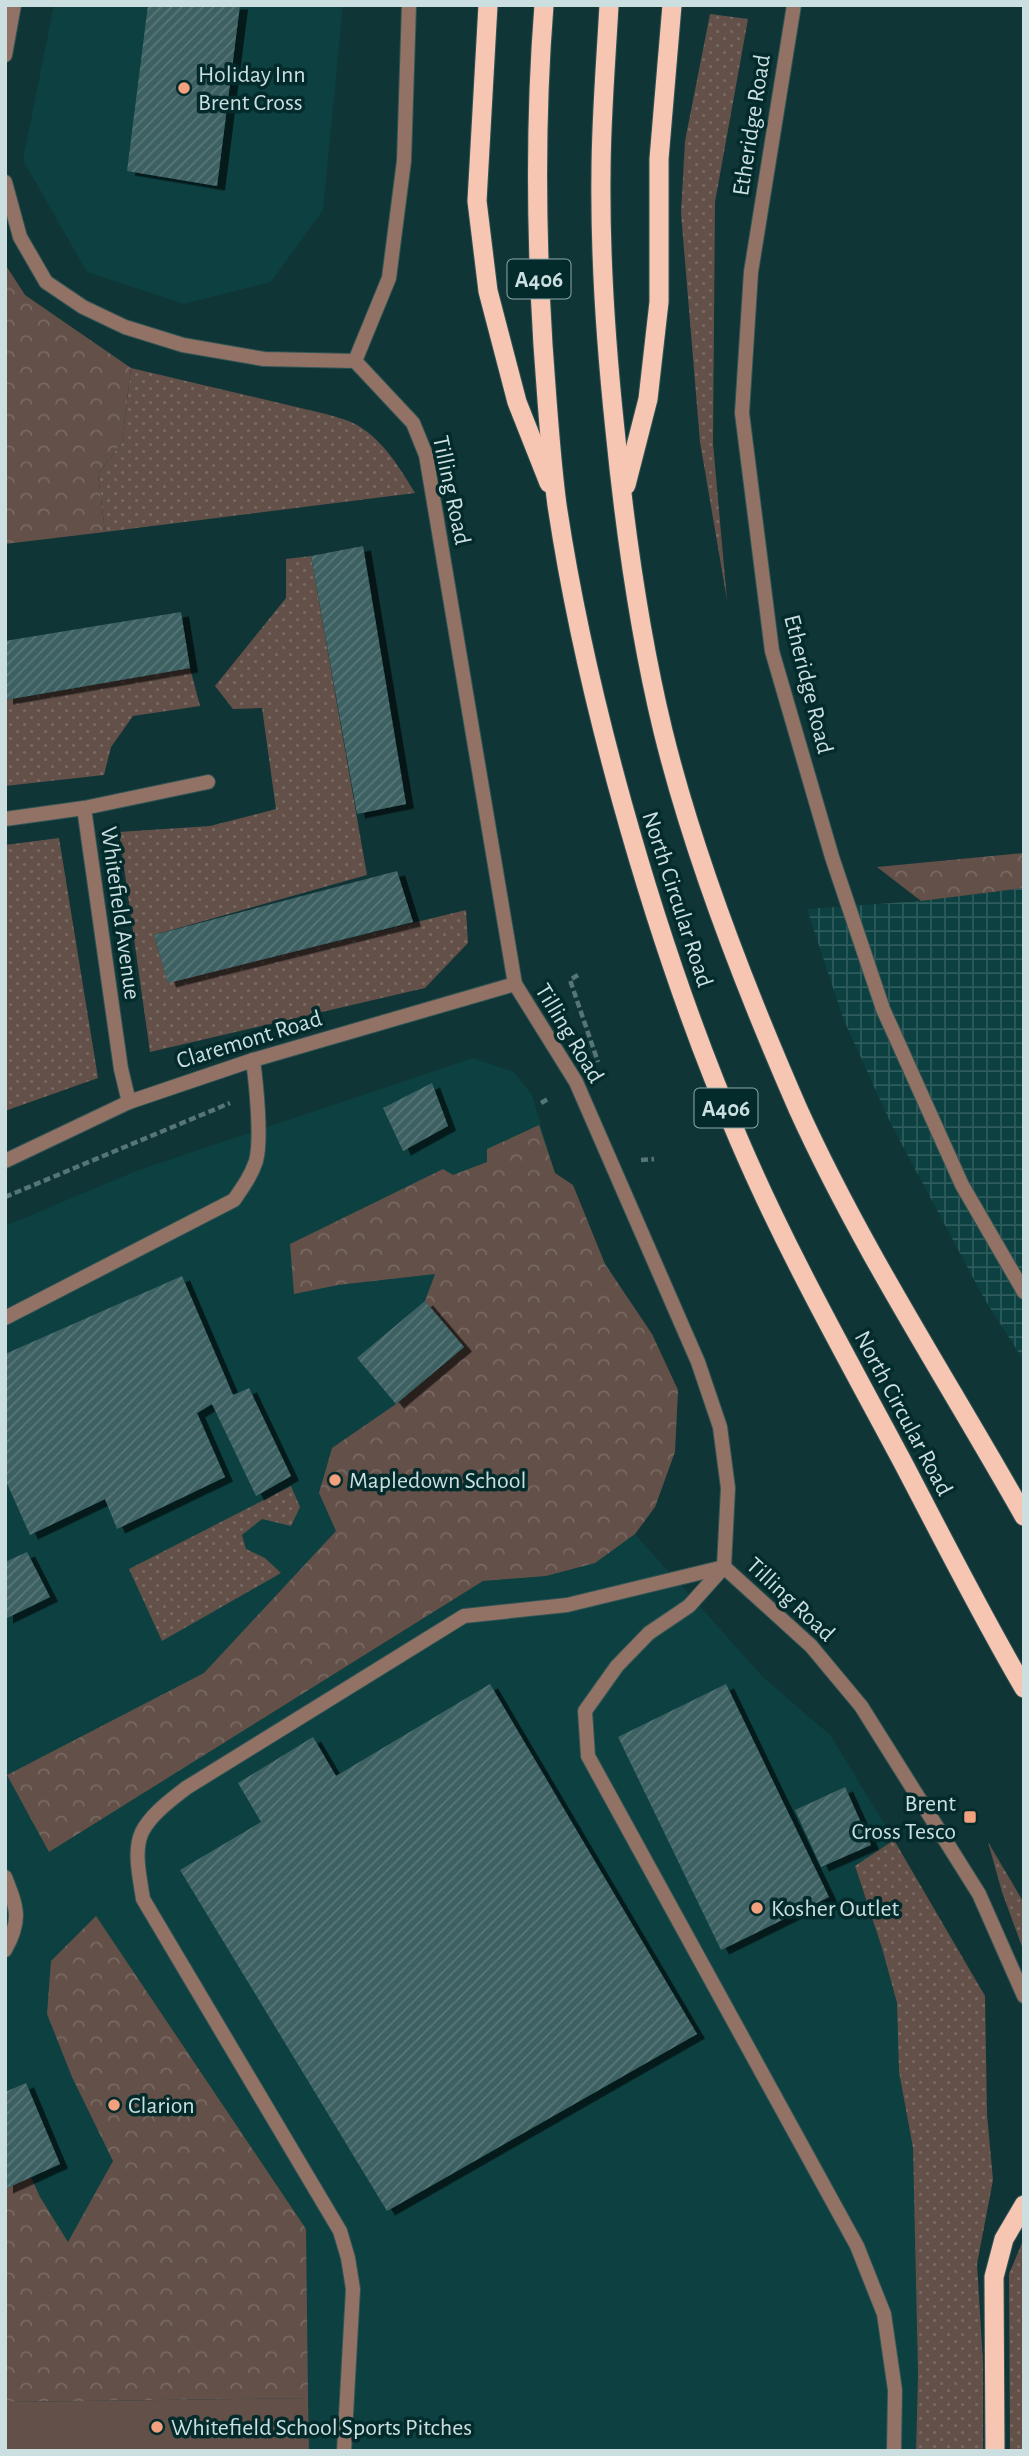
<svg xmlns="http://www.w3.org/2000/svg" width="1029" height="2456" font-family="'Alegreya Sans',sans-serif">
  <defs>
    <pattern id="industrial-grid" width="8" height="8" patternUnits="userSpaceOnUse" patternTransform="scale(1.75)"><rect width="8" height="8" fill="#0c4041"/><path d="M0 4h8M4 0v8" fill="none" stroke="#2e5b5c"/></pattern>
    <pattern id="grass-dots" width="8" height="8" patternUnits="userSpaceOnUse" patternTransform="scale(1.75)"><rect width="8" height="8" fill="#635049"/><path d="M2 2h.1M6 6h.1" fill="none" stroke="#786963" stroke-width="1.8" stroke-linecap="round"/></pattern>
    <pattern id="forest-crowns" width="20" height="18" patternUnits="userSpaceOnUse" patternTransform="scale(1.75)"><rect width="20" height="18" fill="#635049"/><path d="M2 6a3 3 0 1 1 6 0M12 15a3 3 0 1 1 6 0" fill="none" stroke="#786963"/></pattern>
    <pattern id="building-hatch" width="6" height="6" patternUnits="userSpaceOnUse" patternTransform="scale(1.75)"><rect width="6" height="6" fill="#3e6162"/><path d="M-1 1l2-2M0 6l6-6M5 7l2-2" fill="none" stroke="#597778"/></pattern>
    <filter id="shadow"><feDropShadow dx="8" dy="4.5" stdDeviation="0" flood-color="#0009"/></filter>
  </defs>
  <rect width="100%" height="100%" fill="#103536"/>
  <g fill="#0c4041">
    <path d="M54,5H343L323,210L271,282L184,304L87,272L23,160Z"/>
    <path d="M473,1058L514,1072L532,1095L555,1173L573,1185L605,1264L652,1334L678,1390L675,1452L655,1507L635,1534L762,1676L831,1736L894,1840L855,1867L882,1948L897,2003L899,2072L913,2148L918,2374L916,2451H309L308,2399L5,2402V1226L136,1171Z"/>
  </g>
  <path fill="url(#industrial-grid)" d="M1024,888V1361L985,1300L891,1124L843,1018L807,909L921,901Z"/>
  <g fill="url(#grass-dots)">
    <path d="M710,14L748,19L715,202L713,443L727,600L700,442L681,213L685,141Z"/>
    <path d="M131,368L326,414C336,417 348,420 357,425C383,440 400,468 415,493L105,532L98,474L122,442Z"/>
    <path d="M311,556L367,875L154,935L168,982L466,910L468,943L425,988L150,1052L119,832L210,826L276,809L262,708L233,709L215,686L286,598V559Z"/>
    <path d="M190,668L200,706L133,716L111,747L104,775L5,786V700Z"/>
    <path d="M59,838L98,1078L5,1111V845Z"/>
    <path d="M291,1486L300,1507L291,1526L262,1519L242,1535L246,1549L265,1558L281,1573L162,1641L129,1569Z"/>
    <path d="M894,1840L985,1996L987,2114L993,2180L977,2264L983,2362V2451H916L918,2374L913,2148L899,2072L897,2003L882,1948L855,1866Z"/>
    <path d="M988,1842L1024,1903V1952L1002,1892Z"/>
    <path d="M1024,2238V2451H1010L1009,2274Z"/>
  </g>
  <g fill="url(#forest-crowns)">
    <path d="M5,264L25,295L131,368L122,442L98,474L105,532L5,544Z"/>
    <path d="M1024,853V888L921,901L877,867Z"/>
    <path d="M539,1125L555,1173L573,1185L605,1264L652,1334L678,1390L675,1452L655,1507L635,1534L595,1563L546,1576L483,1581L49,1852L7,1775L204,1673L336,1531L319,1493L332,1448L396,1404L464,1347L425,1301L435,1274L338,1285L294,1294L290,1244L443,1169L453,1175L487,1162V1149Z"/>
    <path d="M96,1916L306,2229L308,2398L5,2402V2189L31,2177L40,2197L68,2242L113,2161L72,2077L47,2014L51,1961Z"/>
  </g>
  <path fill="#635049" d="M308,2398L309,2451H5V2402Z"/>
  <g fill="url(#building-hatch)" filter="url(#shadow)">
    <path d="M148,5H240L217,186L127,171Z"/>
    <path d="M363,546L406,804L357,814L311,556Z"/>
    <path d="M181,612L190,668L5,700V641Z"/>
    <path d="M397,871L413,922L168,983L154,935Z"/>
    <path d="M432,1083L448,1126L403,1151L383,1108Z"/>
    <path d="M182,1276L233,1395L249,1388L291,1476L256,1496L212,1404L197,1413L225,1477L117,1529L105,1499L30,1535L5,1479V1354Z"/>
    <path d="M425,1301L464,1347L396,1404L357,1358Z"/>
    <path d="M27,1552L50,1597L5,1619V1562Z"/>
    <path d="M490,1684L697,2034L387,2211L180,1870L261,1822L238,1783L313,1737L336,1776Z"/>
    <path d="M726,1684L829,1897L721,1950L618,1737Z"/>
    <path d="M845,1787L871,1845L821,1867L795,1810Z"/>
    <path d="M26,2083L60,2164L5,2189V2092Z"/>
  </g>
  <g fill="none" stroke-linecap="round" stroke-linejoin="round">
    <g stroke="#325455" stroke-width="16">
      <g id="service">
        <path d="M84,808L208,782"/>
        <path d="M5,1318L234,1200C243,1187 251,1176 256,1161C262,1139 256,1083 253,1060"/>
        <path d="M724,1567L689,1606L649,1633L617,1666L585,1711L588,1756L857,2246L884,2314L895,2390L894,2451"/>
        <path d="M5,1877C17,1907 22,1920 5,1950"/>
        <path d="M344,2451L353,2289L348,2258L340,2231L143,1899C140,1878 133,1851 142,1832C151,1814 171,1800 186,1788L464,1616L567,1605L724,1567"/>
      </g>
    </g>
    <g stroke="#325455" stroke-width="16">
      <g id="minor">
        <path d="M794,5L751,272L742,413L772,651L832,857L883,1009L962,1185L1024,1292"/>
        <path d="M5,55L14,5"/>
        <path d="M5,182L20,237L46,282L83,307L125,327L183,345L264,359L355,361"/>
        <path d="M5,819L84,808L121,1069L129,1102"/>
      </g>
    </g>
    <g stroke="#325455" stroke-width="16">
      <g id="tertiary">
        <path d="M409,5L404,161L389,278L355,361L413,423L426,455L515,984L576,1082L698,1362L720,1427L728,1488L724,1567L811,1646L861,1706L979,1894L1024,1996"/>
        <path d="M5,1161L129,1102L253,1060L515,984"/>
      </g>
    </g>
    <g stroke="#325455" stroke-width="21">
      <g id="trunk">
        <path d="M488,5L477,201L488,291L517,402L549,483"/>
        <path d="M544,5C535,118 536,232 543,345C547,398 550,452 557,505C572,605 595,705 622,802C654,917 692,1031 739,1140C786,1250 845,1354 901,1459C941,1535 980,1613 1024,1688"/>
        <path d="M609,5C606,61 601,118 601,174C600,259 606,345 615,430C625,531 639,632 663,731C694,857 746,990 798,1109C862,1250 948,1381 1024,1516"/>
        <path d="M626,485L648,399L659,302V159L672,5"/>
        <path d="M995,2451L994,2277L1004,2239L1024,2205"/>
      </g>
    </g>
    <g stroke="#567576" stroke-width="4.5" stroke-dasharray="7 3.5" stroke-linecap="butt">
      <path d="M578,975L570,980L598,1062"/>
      <path d="M541,1103L548,1099"/>
      <path d="M641,1160L654,1159"/>
      <path d="M5,1197L230,1103"/>
    </g>
    <use href="#service" stroke="#917264" stroke-width="14"/>
    <use href="#minor" stroke="#917264" stroke-width="14"/>
    <use href="#tertiary" stroke="#917264" stroke-width="14"/>
    <use href="#trunk" stroke="#f7c6b2" stroke-width="19"/>
  </g>
  <g fill="#f2a17e" stroke="#042b2c" stroke-width="2.5">
    <circle cx="184" cy="88" r="7"/>
    <circle cx="335" cy="1480" r="7"/>
    <rect x="963" y="1810" width="14" height="14" rx="3.5"/>
    <circle cx="757" cy="1908" r="7"/>
    <circle cx="114" cy="2105" r="7"/>
    <circle cx="157" cy="2427" r="7"/>
  </g>
  <g text-anchor="middle" stroke-width="7" stroke-linejoin="round" paint-order="stroke">
    <g fill="#042b2c" stroke="#90a9aa" stroke-width="2">
      <rect x="507.5" y="259.5" width="63" height="39" rx="5"/>
      <rect x="694.5" y="1088.5" width="63" height="39" rx="5"/>
    </g>
    <g font-size="23" font-weight="bold" fill="#ccdfe0">
      <text x="539" y="287">A406</text>
      <text x="726" y="1116">A406</text>
    </g>
    <g font-size="24" fill="#ccdfe0" stroke="#042b2c" text-anchor="start">
      <text x="198" y="82">Holiday Inn<tspan x="198" dy="28">Brent Cross</tspan></text>
      <text x="349" y="1488">Mapledown School</text>
      <text x="956" y="1811" text-anchor="end">Brent<tspan x="956" dy="28">Cross Tesco</tspan></text>
      <text x="771" y="1916">Kosher Outlet</text>
      <text x="128" y="2113">Clarion</text>
      <text x="171" y="2435">Whitefield School Sports Pitches</text>
    </g>
    <g font-size="24" fill="#ccdfe0" stroke="#042b2c">
      <text transform="translate(751 125) rotate(-81)" y="8">Etheridge Road</text>
      <text transform="translate(452 490) rotate(78)" y="8">Tilling Road</text>
      <text transform="translate(809 684) rotate(76)" y="8">Etheridge Road</text>
      <text transform="translate(678 899) rotate(72)" y="8">North Circular Road</text>
      <text transform="translate(121 913) rotate(82)" y="8">Whitefield Avenue</text>
      <text transform="translate(570 1033) rotate(59)" y="8">Tilling Road</text>
      <text transform="translate(249 1039) rotate(-17)" y="8">Claremont Road</text>
      <text transform="translate(904 1413) rotate(62)" y="8">North Circular Road</text>
      <text transform="translate(791 1599) rotate(43)" y="8">Tilling Road</text>
    </g>
  </g>
  <rect width="1029" height="2456" fill="none" stroke="#ccdfe0" stroke-width="14"/>
</svg>
